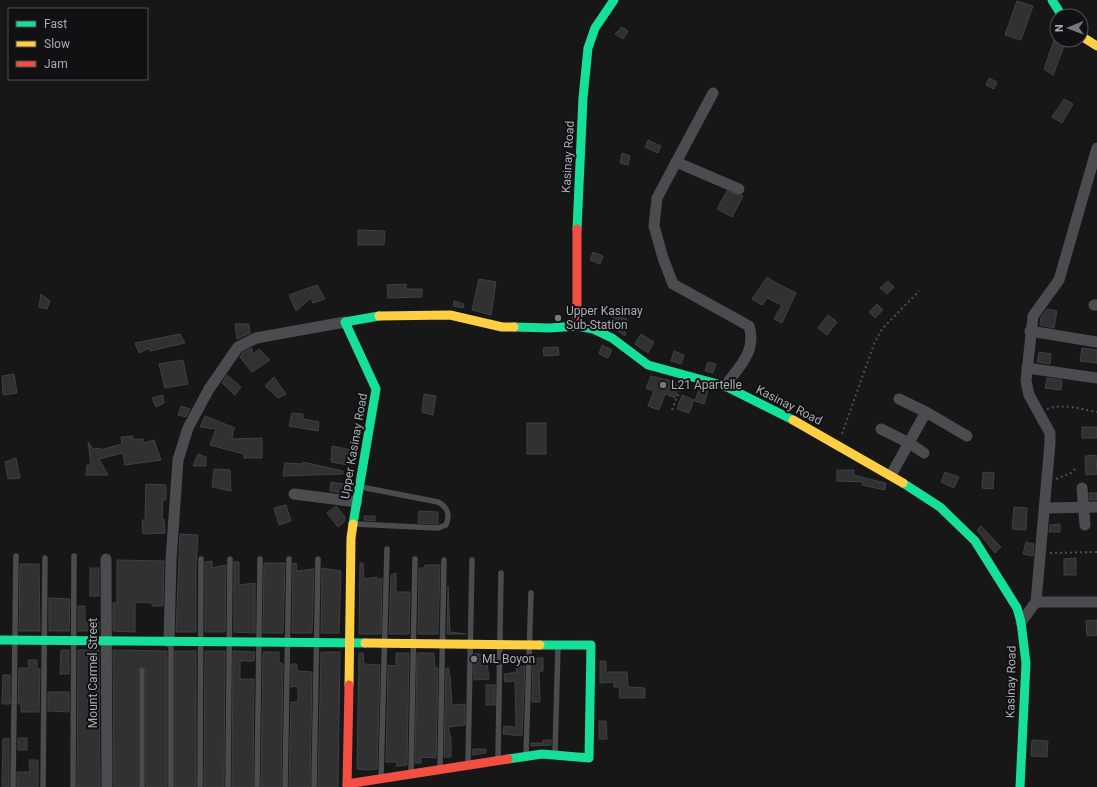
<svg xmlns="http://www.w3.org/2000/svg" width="1097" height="787" font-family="Roboto,sans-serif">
  <rect width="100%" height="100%" fill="#171717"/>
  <g fill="#313132" stroke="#3f4043">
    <path d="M1017,1L1033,6L1021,40L1005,35Z"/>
    <path d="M622,27L628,31L623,39L615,34Z"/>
    <path d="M1055,37L1057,40L1066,41L1053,75L1044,69Z"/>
    <path d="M989,78L997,82L994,89L986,85Z"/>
    <path d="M1064,99L1073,104L1062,123L1052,117Z"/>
    <path d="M648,140L661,146L658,153L645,147Z"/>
    <path d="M622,153L630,156L628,165L620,163Z"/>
    <path d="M727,191L743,196L732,217L717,209Z"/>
    <path d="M358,230L385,231L384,245H358Z"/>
    <path d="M593,252L603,256L600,264L590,260Z"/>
    <path d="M767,277L776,283L796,293L782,323L774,319L782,305L767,298L762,305L752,299Z"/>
    <path d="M479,279L496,282L491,315L472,310Z"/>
    <path d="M888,281L894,287L887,294L880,288Z"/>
    <path d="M406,284V289H422V297L388,298L387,285Z"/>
    <path d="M317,285L325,299L313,303L311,298L296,311L289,295Z"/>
    <path d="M41,294L50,301L47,309L39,307Z"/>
    <path d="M454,301L464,304L463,308L453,306Z"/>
    <path d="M877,304L883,310L875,318L869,312Z"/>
    <path d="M1047,309L1057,311L1054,328L1040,325L1041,317Z"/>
    <path d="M613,315L627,319L625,336L612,327Z"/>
    <path d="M828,315L837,322L827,335L818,328Z"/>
    <path d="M235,324H249L250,333L237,339Z"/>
    <path d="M180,334L185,343L150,351L149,348L139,353L135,343Z"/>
    <path d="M641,334L654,342L648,353L635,344Z"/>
    <path d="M602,345L612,350L608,358L599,354Z"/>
    <path d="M558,347L559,355L544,356L543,348Z"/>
    <path d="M252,348V355L259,349L270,360L252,372L240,357L243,352Z"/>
    <path d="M1082,348L1097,350V363L1080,361Z"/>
    <path d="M674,351L684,355L681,364L671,361Z"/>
    <path d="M1039,352L1051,354L1050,364L1037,362Z"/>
    <path d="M183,360L188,384L165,388L159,364Z"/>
    <path d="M708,362L716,364L713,373L705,371Z"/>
    <path d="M14,374L17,393L3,395L2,376Z"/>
    <path d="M227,375L241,387L235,395L222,383Z"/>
    <path d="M651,376L679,383L675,398L665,394L659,410L648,406L654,391L646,388Z"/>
    <path d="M274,377L286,394L278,398L265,386Z"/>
    <path d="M1047,378L1062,380L1061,390L1045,388Z"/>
    <path d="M699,389L708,391L704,404L695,401Z"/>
    <path d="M424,394L436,396L433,415L422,412Z"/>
    <path d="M163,395L164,403L156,407L152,398Z"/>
    <path d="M682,395L694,400L689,413L677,409Z"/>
    <path d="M181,406L190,409L186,417L178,415Z"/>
    <path d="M292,413L303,414V419L319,422L318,431L289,426Z"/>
    <path d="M205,416L235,428L233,431L232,439L262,438V458H244V454L210,445L216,429L200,427Z"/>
    <rect x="527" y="423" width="19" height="31"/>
    <rect x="1082" y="427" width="15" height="11"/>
    <path d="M133,436L132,439H143V443L154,440L161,460L125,465L123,453L99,459L108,475H86L87,465H91L88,442L93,449L100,448V450L122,444L121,437Z"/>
    <path d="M332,446L356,451L354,466L331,462Z"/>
    <path d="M198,454L206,457V466H193Z"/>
    <path d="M1096,455L1097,474L1086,475L1085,456Z"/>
    <path d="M16,458L20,478L8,479L5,462Z"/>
    <path d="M303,462L343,471V474L283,476L285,463L303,464Z"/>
    <path d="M214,469L230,470L231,491L212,487Z"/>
    <path d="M837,470H854V475L885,483H886L885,490L862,485L863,482L837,481Z"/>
    <path d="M945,472L959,477L954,488L941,482Z"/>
    <path d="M983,472L994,473L993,489L982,488Z"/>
    <path d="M331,482L350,485L349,494L330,491Z"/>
    <path d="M146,484L166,485V500H163L162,519H164L165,533L143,534L142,520H145Z"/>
    <path d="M1089,493H1097V500H1090Z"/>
    <path d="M286,505L291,521L279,525L274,508Z"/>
    <path d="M336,506L345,517L344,522L338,527L327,513Z"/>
    <path d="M1014,507L1027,508L1026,530L1012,529Z"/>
    <path d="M419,511L438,512V524L418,523Z"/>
    <path d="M364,516H375V521L364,520Z"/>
    <path d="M1060,524V532H1049L1050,525Z"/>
    <path d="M981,526L1001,547L995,553L977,530Z"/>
    <path d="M180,534L198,535L196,565V632H176Z"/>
    <path d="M1026,542L1034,544L1033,556L1023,554Z"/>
    <path d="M1076,558V575H1064V559Z"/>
    <path d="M117,560L164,561L163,606H152V603L135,602V632L113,631V603H117Z"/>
    <path d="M212,561V568L226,565L225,632H205V562Z"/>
    <path d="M234,562H239V585L255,583V633L234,632Z"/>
    <path d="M264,563H285L283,633H263Z"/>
    <path d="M293,563L297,564L296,571L314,569L312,633H292Z"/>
    <path d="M360,563H363L364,579L377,577V580L382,578L381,634H359Z"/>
    <path d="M20,564H39L40,631H19Z"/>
    <path d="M425,565H440L438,634H418L419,568H425Z"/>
    <rect x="90" y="568" width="9" height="28"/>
    <path d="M322,568L341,571L339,633H321Z"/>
    <path d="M396,573V592H410L409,634H389L391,575Z"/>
    <path d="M448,586L450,632L466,634H447Z"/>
    <path d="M49,598L70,599L69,631H49Z"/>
    <path d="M78,606H85V621H99V631H78Z"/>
    <path d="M1097,620V635L1087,636L1086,621Z"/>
    <path d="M61,650H69V674H60Z"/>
    <path d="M78,650H99L100,787H77Z"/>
    <path d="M113,650L167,651V787H146V671L142,667L138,671V787H114Z"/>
    <rect x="175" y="651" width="21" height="136"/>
    <path d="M205,651H225L224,787H204Z"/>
    <path d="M233,651L255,652L254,661H240V679H254L253,787H232Z"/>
    <path d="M263,652H279V662L283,664L281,787H261Z"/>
    <path d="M321,652H340L338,787H318Z"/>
    <path d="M359,653H363L364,664L380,665L377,769L368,770L357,769Z"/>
    <path d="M396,653H409L407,765L400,766H396L397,762H386L388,665L396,666Z"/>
    <path d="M417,653H434L435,668H438L436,758L421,757V763H415Z"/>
    <path d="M474,654H486L489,679L474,680Z"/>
    <path d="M533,658H543V671H539L540,702H532Z"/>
    <path d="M28,660H37V669H40L39,712H21V704H18L19,668H29Z"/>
    <path d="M600,661H606V672H627L628,687L645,688V698H620L619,687H614V682L600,683Z"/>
    <path d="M291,664H297V671L312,672L310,787H289L291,702H298V686L291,687Z"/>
    <path d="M525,666L522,736L503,734L504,726L516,727L515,681L505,682L504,674L517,672L516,667Z"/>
    <path d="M446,668H449V676L450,675L452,705L465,704V725L448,727L451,738V757H444Z"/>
    <path d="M3,675H10V704H2Z"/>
    <rect x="486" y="685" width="9" height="20"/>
    <path d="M48,692H69V712L48,711Z"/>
    <path d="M599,721H606L607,739H599Z"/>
    <path d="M9,738V787H2L3,739Z"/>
    <rect x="18" y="738" width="9" height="12"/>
    <path d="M543,740H551V745L531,746V743H543Z"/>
    <path d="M1032,740L1048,741L1047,757L1031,756Z"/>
    <path d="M473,749H486V753L472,755Z"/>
    <path d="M29,760H38V787H17V772H30Z"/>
  </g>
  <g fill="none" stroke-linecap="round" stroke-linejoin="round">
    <g stroke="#4d4e51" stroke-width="2" stroke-dasharray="2 3" stroke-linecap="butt">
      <path d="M1047,409C1064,403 1080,409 1097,412"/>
      <path d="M672,410L681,387"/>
      <path d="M842,434L874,344L882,329L919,291"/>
      <path d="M1056,479L1071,473L1075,469"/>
      <path d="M1050,553L1097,552"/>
    </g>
    <g stroke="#4b4c4f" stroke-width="5.5">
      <path d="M355,524L438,528L446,525C450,516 448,507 438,502L361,487"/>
      <path d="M555,753L558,646"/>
      <path d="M526,755L531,593"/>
      <path d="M498,759L501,573"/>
      <path d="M468,764L472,560"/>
      <path d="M440,768L444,560"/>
      <path d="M411,772L415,559"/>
      <path d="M381,777L387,549"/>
      <path d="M13,787L16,556"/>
      <path d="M43,787L45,558"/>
      <path d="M73,787L74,556"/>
      <path d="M142,787V671"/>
      <path d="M171,787V643"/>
      <path d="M200,787L201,559"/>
      <path d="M228,787L230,559"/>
      <path d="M257,787L260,559"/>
      <path d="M285,787L289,559"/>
      <path d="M314,787L318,559"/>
    </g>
    <g stroke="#4b4c4f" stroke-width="11">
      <path d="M713,93L657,198L654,226L663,258L673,284L749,326C757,351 739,367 725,386"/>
      <path d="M676,162L739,189"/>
      <path d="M1094,305H1097"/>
      <path d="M1030,331L1097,342"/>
      <path d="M1027,368L1097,378"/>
      <path d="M899,399L926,412L967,436"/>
      <path d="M881,429L909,443L924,453"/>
      <path d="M891,475L926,412"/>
      <path d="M1082,488L1085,525"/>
      <path d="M294,494L357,502"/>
      <path d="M1046,508L1097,507"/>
      <path d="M106,559L107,787"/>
      <path d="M1036,602H1097"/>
      <path d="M1021,622L1036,602L1050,443V433L1029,395L1026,381L1033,316L1059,280L1097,148"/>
      <path d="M169,642L171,560L178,460L188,428L209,389L238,347L256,338L345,322"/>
    </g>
    <g stroke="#16e098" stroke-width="9">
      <path d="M1052,0L1062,16"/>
      <path d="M577,229L583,98L588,48L595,28L614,0"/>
      <path d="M514,327L550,328L577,326L593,329L612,338L648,365L725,386L793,420"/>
      <path d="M903,483L940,507L975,541L1017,608L1021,622L1026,663L1020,787"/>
      <path d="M353,524L376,389L345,322L379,316"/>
      <path d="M0,640L365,643"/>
      <path d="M508,759L542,754L589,758L591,645H540"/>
    </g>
    <g stroke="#ffcf43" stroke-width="9">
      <path d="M1081,36L1097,46"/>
      <path d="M379,316L450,315L502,327H514"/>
      <path d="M793,420L903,483"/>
      <path d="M365,643L540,645"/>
      <path d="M349,685L351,538L353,524"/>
    </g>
    <g stroke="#f24e42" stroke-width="9">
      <path d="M577,229V326"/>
      <path d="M347,784L508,759"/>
      <path d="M347,787L349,685"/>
    </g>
  </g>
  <g fill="#76787f" stroke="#111113" stroke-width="1.5">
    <circle cx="558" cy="318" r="4"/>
    <circle cx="663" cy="385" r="4"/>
    <circle cx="474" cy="659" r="4"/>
  </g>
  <g text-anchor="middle" stroke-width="4" stroke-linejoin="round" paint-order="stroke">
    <g font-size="12" fill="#a9acb7" stroke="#111113">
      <text transform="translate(568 157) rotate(-87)" y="4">Kasinay Road</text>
      <text transform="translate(789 405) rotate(27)" y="4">Kasinay Road</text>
      <text transform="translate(354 446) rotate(-80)" y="4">Upper Kasinay Road</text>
      <text transform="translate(93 673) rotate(-90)" y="4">Mount Carmel Street</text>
      <text transform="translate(1011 682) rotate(-89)" y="4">Kasinay Road</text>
    </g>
    <g font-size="12" fill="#a9acb7" stroke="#111113" text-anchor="start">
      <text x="566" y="315">Upper Kasinay<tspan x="566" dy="14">Sub-Station</tspan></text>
      <text x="671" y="389">L21 Apartelle</text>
      <text x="482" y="663">ML Boyon</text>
    </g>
  </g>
  <rect x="8" y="8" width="140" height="72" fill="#111113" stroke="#4e4f55"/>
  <rect x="16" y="21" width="20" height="6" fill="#16e098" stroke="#4e4f55"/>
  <text x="44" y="28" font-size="12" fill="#a9acb7">Fast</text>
  <rect x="16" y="41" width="20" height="6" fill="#ffcf43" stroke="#4e4f55"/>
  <text x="44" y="48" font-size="12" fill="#a9acb7">Slow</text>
  <rect x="16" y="61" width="20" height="6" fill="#f24e42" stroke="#4e4f55"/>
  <text x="44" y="68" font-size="12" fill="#a9acb7">Jam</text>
  <g transform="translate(1069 28) rotate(269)"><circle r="19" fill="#111113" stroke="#4e4f55"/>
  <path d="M0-3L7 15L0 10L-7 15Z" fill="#76787f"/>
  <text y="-6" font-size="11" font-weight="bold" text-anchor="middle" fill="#a9acb7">N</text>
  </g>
</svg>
